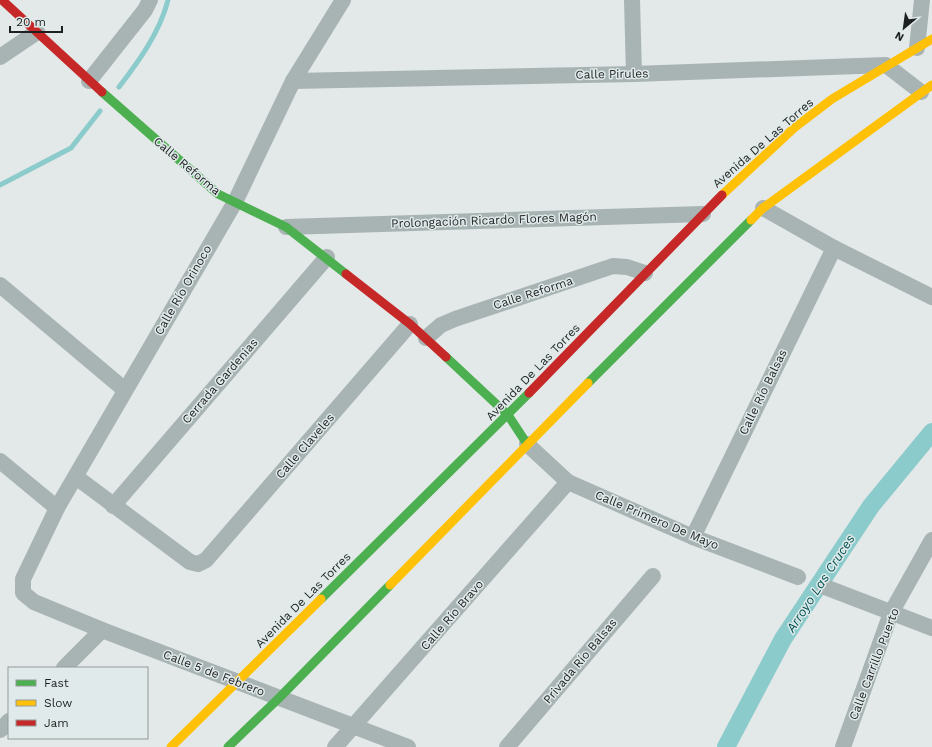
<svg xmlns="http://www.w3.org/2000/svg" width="932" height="747" font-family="'Work Sans',sans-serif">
  <rect width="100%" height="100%" fill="#e3e8e8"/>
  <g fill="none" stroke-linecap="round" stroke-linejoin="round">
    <g stroke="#8ccbcb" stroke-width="5">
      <path d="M119,87C139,61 160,32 168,0"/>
      <path d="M0,185L71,148L100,111"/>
    </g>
    <path stroke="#8ccbcb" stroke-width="18" d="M726,747L783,639L871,506L932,432"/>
    <g stroke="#a8b4b3" stroke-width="16">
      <path d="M343,0L293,81L235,202L57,508L23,579V593L34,602L102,630L408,747"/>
      <path d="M632,0L634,74"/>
      <path d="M917,48L922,0"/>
      <path d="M0,57L37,32"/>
      <path d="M89,81L145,10L150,0"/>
      <path d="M293,81L634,74L886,65L921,92"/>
      <path d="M763,208L834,248L932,297"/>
      <path d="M286,227L703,214"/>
      <path d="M0,285L125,390"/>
      <path d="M426,338L441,325L455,319L613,266L627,267L645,273"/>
      <path d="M527,444L568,482L693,537L798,577"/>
      <path d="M0,461L57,508"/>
      <path d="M76,477L190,562L198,564L206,560L410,324"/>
      <path d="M113,506L327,257"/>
      <path d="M693,537L834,248"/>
      <path d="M825,587L932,628"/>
      <path d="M64,668L102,630"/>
      <path d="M0,730L9,721"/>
      <path d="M335,747L568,482"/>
      <path d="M507,747L653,576"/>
      <path d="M843,747L891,613L932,540"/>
    </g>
    <g stroke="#4caf50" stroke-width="9">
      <path d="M102,92L218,194L286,227L346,274"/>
      <path d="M446,357L508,415L527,444"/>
      <path d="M588,383L751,220"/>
      <path d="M321,599L529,393"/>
      <path d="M228,747L279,698L390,585"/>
    </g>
    <g stroke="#ffc107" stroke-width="9">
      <path d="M722,195L794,128L832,99L932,39"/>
      <path d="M751,220L763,208L932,85"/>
      <path d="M390,585L588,383"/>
      <path d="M171,747L321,599"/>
    </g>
    <g stroke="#c62828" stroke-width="9">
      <path d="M2,0L102,92"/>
      <path d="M346,274L410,324L446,357"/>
      <path d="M529,393L722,195"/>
    </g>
  </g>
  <g text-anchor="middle" stroke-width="3" stroke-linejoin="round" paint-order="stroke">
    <g font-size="12" fill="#1d2020" stroke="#e1eaea">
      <text transform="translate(612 74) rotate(-1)" y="4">Calle Pirules</text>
      <text transform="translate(763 143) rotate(-41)" y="4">Avenida De Las Torres</text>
      <text transform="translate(187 166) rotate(40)" y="4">Calle Reforma</text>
      <text transform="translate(494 220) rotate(-2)" y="4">Prolongación Ricardo Flores Magón</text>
      <text transform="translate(183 290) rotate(-60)" y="4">Calle Río Orinoco</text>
      <text transform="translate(533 293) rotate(-18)" y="4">Calle Reforma</text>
      <text transform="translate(533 372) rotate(-46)" y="4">Avenida De Las Torres</text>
      <text transform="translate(220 381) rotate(-49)" y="4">Cerrada Gardenias</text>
      <text transform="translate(763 392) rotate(-64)" y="4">Calle Río Balsas</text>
      <text transform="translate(305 446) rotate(-49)" y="4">Calle Claveles</text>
      <text transform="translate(657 520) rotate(23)" y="4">Calle Primero De Mayo</text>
      <text transform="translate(303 600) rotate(-45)" y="4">Avenida De Las Torres</text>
      <text transform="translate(452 615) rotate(-49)" y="4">Calle Río Bravo</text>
      <text transform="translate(580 661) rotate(-50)" y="4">Privada Río Balsas</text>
      <text transform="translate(874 664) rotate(-69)" y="4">Calle Carrillo Puerto</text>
      <text transform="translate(214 673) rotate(21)" y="4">Calle 5 de Febrero</text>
    </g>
    <g font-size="13" font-style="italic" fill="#005253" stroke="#e1eaea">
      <text transform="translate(820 583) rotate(-57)" y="5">Arroyo Las Cruces</text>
    </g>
  </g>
  <rect x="8" y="667" width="140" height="72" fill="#e1eaea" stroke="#939999"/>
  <rect x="16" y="680" width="20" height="6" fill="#4caf50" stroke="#939999"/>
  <text x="44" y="687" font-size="12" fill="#1d2020">Fast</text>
  <rect x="16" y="700" width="20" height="6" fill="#ffc107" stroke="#939999"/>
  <text x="44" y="707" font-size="12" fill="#1d2020">Slow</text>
  <rect x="16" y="720" width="20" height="6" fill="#c62828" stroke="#939999"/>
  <text x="44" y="727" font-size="12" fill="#1d2020">Jam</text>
  <g transform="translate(904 28) rotate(209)" stroke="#e1eaea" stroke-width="3" paint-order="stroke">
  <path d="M0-3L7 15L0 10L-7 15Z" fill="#1d2020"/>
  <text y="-6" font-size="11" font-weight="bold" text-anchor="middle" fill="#1d2020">N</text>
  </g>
  <path d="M10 26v6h52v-6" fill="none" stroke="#1d2020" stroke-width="2"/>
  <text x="16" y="26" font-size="12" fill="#1d2020" stroke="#e1eaea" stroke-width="3" paint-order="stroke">20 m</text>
</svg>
